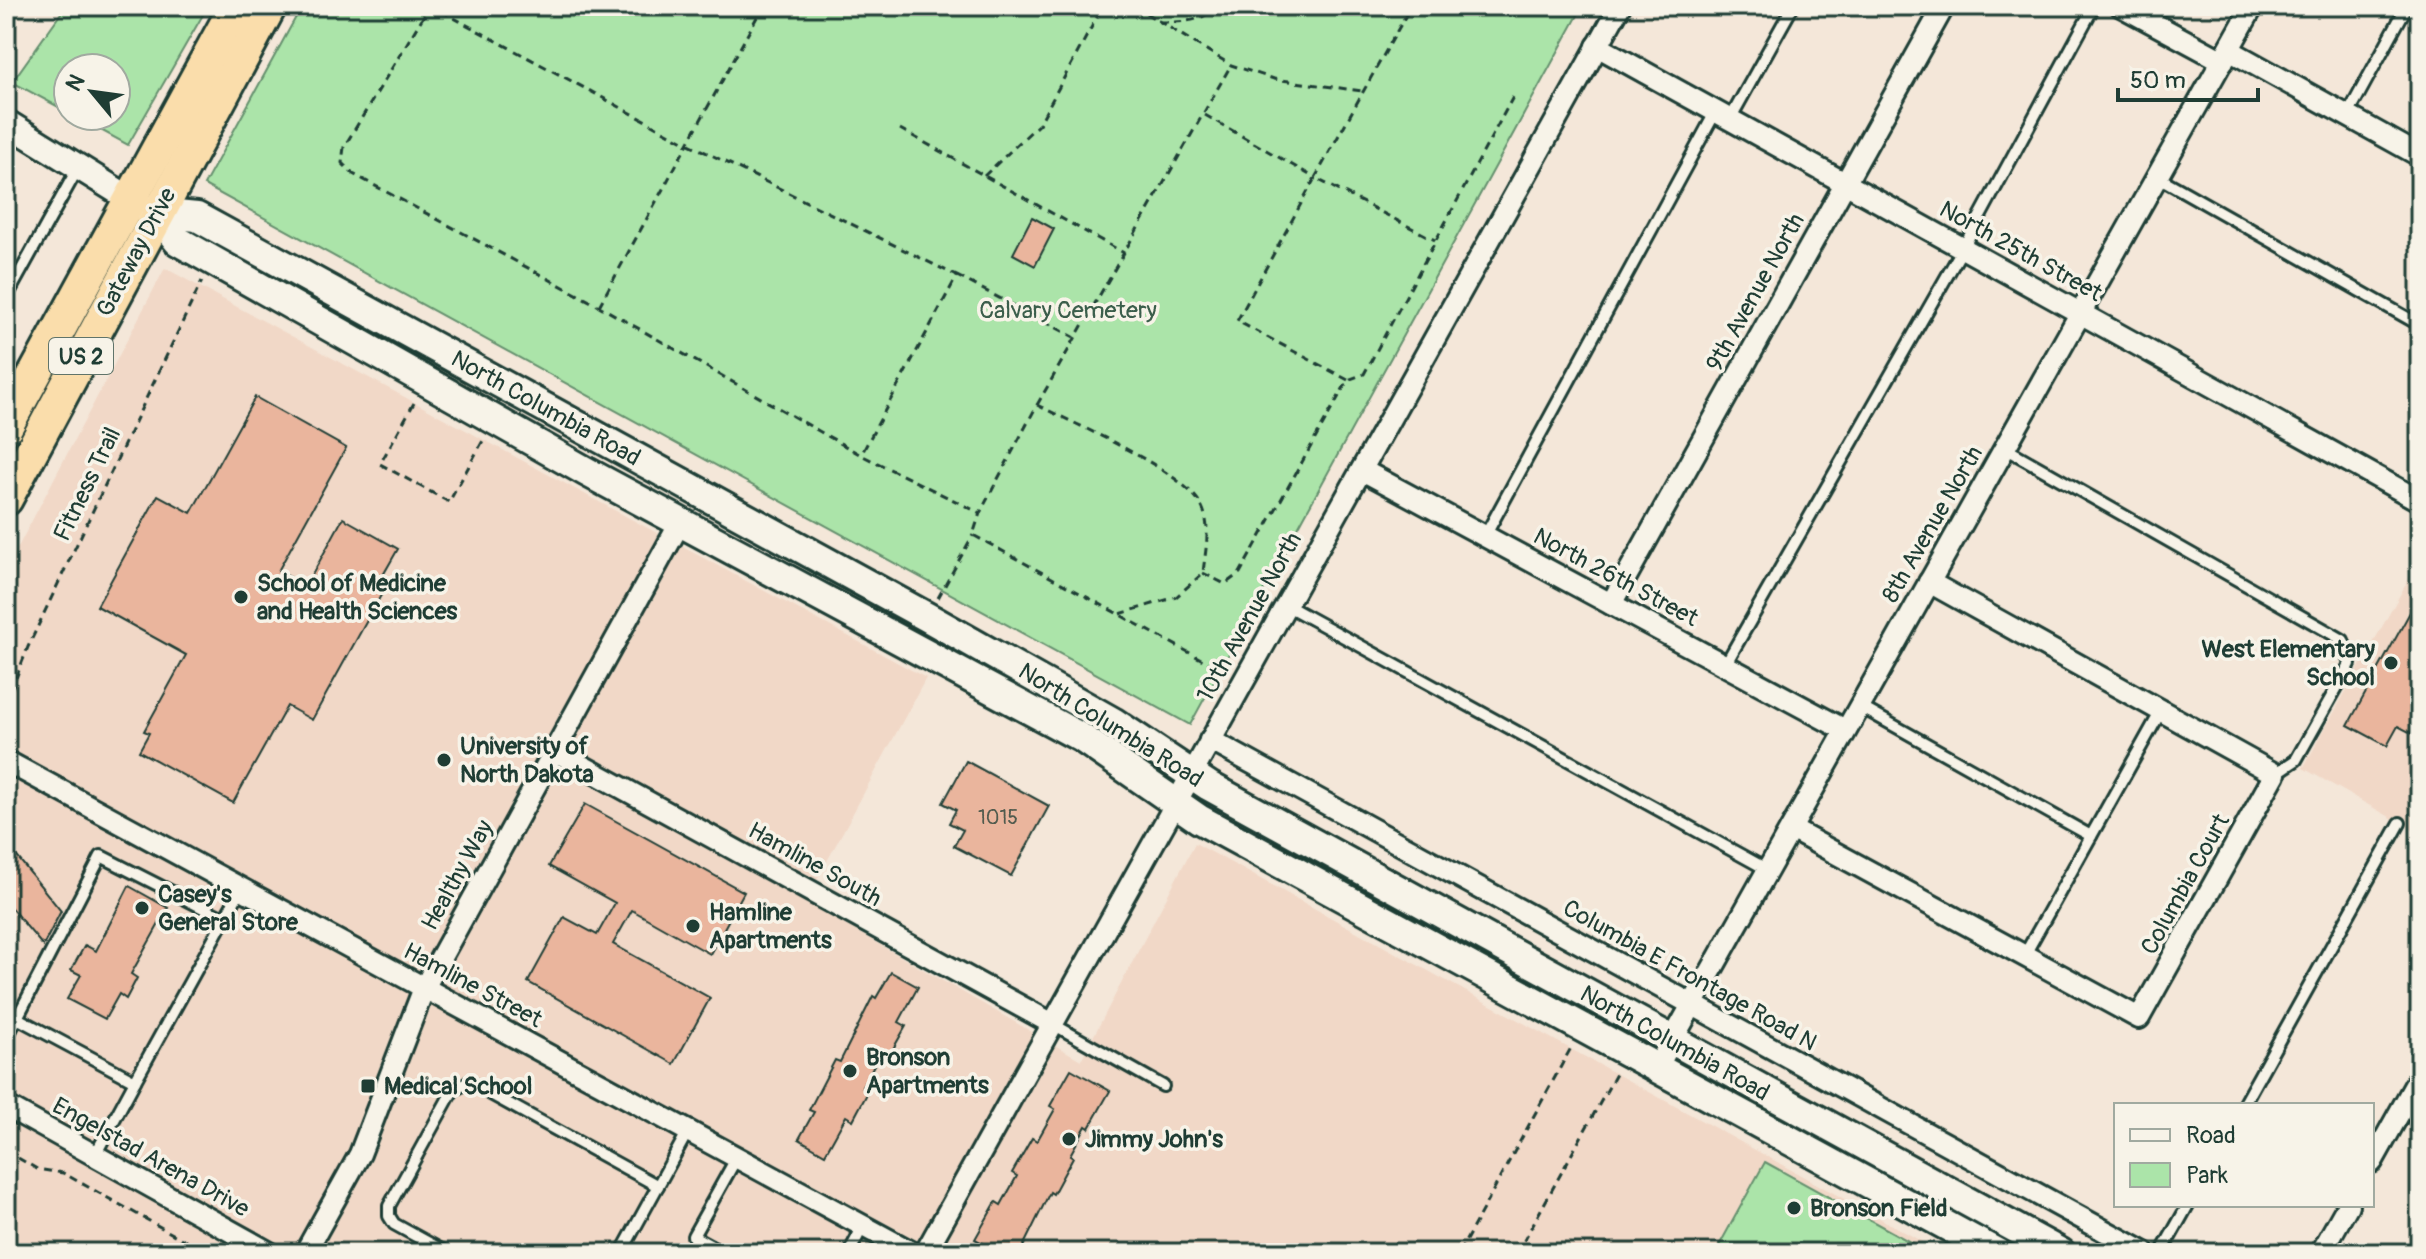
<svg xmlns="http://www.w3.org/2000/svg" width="2426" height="1259" font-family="Pangolin,sans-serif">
  <rect width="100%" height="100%" fill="#f4e7d9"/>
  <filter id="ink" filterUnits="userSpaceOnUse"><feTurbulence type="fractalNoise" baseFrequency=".0125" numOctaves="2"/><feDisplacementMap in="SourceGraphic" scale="16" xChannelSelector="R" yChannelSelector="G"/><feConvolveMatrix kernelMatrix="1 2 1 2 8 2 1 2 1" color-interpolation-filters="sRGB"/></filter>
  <g filter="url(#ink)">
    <g fill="#f1d8c7">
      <path d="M165,268L926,678L805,902L1081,1060L1195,843L1943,1253H6V570Z"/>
      <path d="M2420,559V834L2303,768Z"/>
    </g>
    <g fill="#abe4a9" stroke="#65906e" stroke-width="2">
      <path d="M66,6H208L128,145L75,116H116V68H68V112L12,82Z"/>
      <path d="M302,6H1583L1190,725L204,185Z"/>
      <path d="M1765,1162L1930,1253H1715Z"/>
    </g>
    <g fill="#eab59d" stroke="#1f3d34" stroke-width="2">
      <path d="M1032,217L1054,229L1035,266L1013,254Z"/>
      <path d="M255,397L346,448L278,571L306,586L343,518L398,549L378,584L385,588L312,720L287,706L233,803L139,751L149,733L144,731L186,655L97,606L158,495L191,513Z"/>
      <path d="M2420,594V721L2413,734L2398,726L2387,746L2348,725Z"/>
      <path d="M966,761L1049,806L1011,876L954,846L963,830L949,823L956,810L943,803Z"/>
      <path d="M585,804L744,892L710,954L632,910L613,944L710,998L674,1064L528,982L564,917L597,935L615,903L549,866Z"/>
      <path d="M6,843L61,911L43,946L6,902Z"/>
      <path d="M129,886L168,908L131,974L137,978L126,999L119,994L105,1019L67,999L81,975L71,970L85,945L96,951Z"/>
      <path d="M891,972L918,987L899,1022L906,1026L889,1056L881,1052L862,1087L869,1090L853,1120L846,1116L825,1154L799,1139L814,1112L809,1110L835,1060L840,1062L873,996L876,998Z"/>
      <path d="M1071,1069L1110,1091L1089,1128L1086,1126L1070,1155L1073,1157L1053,1194L1050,1192L1020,1253H1001L975,1239L996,1202L1001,1205L1017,1176L1012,1173L1032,1138L1037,1141L1055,1109L1050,1106Z"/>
    </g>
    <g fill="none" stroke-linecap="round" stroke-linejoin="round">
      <g stroke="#1f3d34" stroke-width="16">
        <g id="service">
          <path d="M6,8L7,6"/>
          <path d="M2347,116L2407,6"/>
          <path d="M1730,119L1793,6"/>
          <path d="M2158,177L2420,325"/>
          <path d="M6,298L78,168"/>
          <path d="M2005,448L2343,640L2350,664L2296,760L2275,774"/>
          <path d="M1485,536L1716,111"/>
          <path d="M1286,605L1768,870"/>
          <path d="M1725,665L1963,248L2094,6"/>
          <path d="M1859,706L2091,836"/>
          <path d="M2024,956L2161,711"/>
          <path d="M17,1018L101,856L225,919"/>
          <path d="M1051,1023L1163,1086"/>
          <path d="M6,1039L17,1018L135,1081L95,1155"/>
          <path d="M135,1081L241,889"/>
          <path d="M2243,1105L2400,823"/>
          <path d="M447,1253L394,1224L389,1216V1206L453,1090L469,1082L658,1186"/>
          <path d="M621,1253L688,1131"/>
          <path d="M724,1253L693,1236L737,1157"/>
          <path d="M849,1253L863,1226"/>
          <path d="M2161,1253L2188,1205"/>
        </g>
      </g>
      <g stroke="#1f3d34" stroke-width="26">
        <g id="minor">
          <path d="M2121,6L2223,61"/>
          <path d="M1597,46L2420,501"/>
          <path d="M2229,50L2420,156"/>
          <path d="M1362,470L1845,730"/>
          <path d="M1611,604L1944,6"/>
          <path d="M1210,740L2145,1253"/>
          <path d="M555,751L1051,1023"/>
          <path d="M8,762L913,1253"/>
          <path d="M1791,829L2139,1018L2275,774L1929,582"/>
          <path d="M1656,1069L2253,6"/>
          <path d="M6,1106L270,1253"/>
          <path d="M2372,1162L2420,1076"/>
          <path d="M305,1253L360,1154L424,988L675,532"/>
          <path d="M925,1253L1620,6"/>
          <path d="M2321,1253L2348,1205"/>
        </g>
      </g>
      <g stroke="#1f3d34" stroke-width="30">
        <path id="tertiary" d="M6,122L130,199"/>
      </g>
      <g stroke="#1f3d34" stroke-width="34">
        <g id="secondary">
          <path d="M148,209L156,213L178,241L587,472L1082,738L1199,819L1997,1253"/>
          <path d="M156,213L197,217L927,617L1113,722L1209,786L2061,1253"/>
        </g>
      </g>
      <g stroke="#1f3d34" stroke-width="38">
        <g id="trunk">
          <path d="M6,427L236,6"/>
          <path d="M6,499L270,6"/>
        </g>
      </g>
      <g stroke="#1f3d34" stroke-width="3" stroke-dasharray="8 6" stroke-linecap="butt">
        <path d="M444,6L441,11L429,7L344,147L342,163L353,174L599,306L861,455L980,513"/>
        <path d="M1134,6L1231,65L1274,79L1362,91"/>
        <path d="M441,11L687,143L957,276L861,455"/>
        <path d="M1160,22C1180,22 1203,23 1216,6"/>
        <path d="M1205,115L1315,178L1411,6"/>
        <path d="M900,129L1124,253"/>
        <path d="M984,176L1039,124L1103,6"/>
        <path d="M957,276L1074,337"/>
        <path d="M599,306L763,6"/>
        <path d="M1348,380L1237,321L1315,178L1435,240"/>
        <path d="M414,403L380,464L449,502L484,439"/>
        <path d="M1037,405L1231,65"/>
        <path d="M1203,573L1225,584L1240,573L1348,380L1364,374L1514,95"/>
        <path d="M938,598L973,535"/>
        <path d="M1120,614L1176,597L1203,573C1205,552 1212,525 1201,505C1184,471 1075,424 1037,405L980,513L973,535L1225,672"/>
        <path d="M6,704L28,647L202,281"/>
        <path d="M6,1151L37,1169L63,1173L207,1253"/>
        <path d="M1459,1253L1572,1046"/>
        <path d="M1517,1253L1616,1074"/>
      </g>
      <use href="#service" stroke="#f7f3e8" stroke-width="10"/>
      <use href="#minor" stroke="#f7f3e8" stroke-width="20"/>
      <use href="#tertiary" stroke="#f7f3e8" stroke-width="24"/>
      <use href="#secondary" stroke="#f7f3e8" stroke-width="28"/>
      <use href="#trunk" stroke="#faddab" stroke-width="32"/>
    </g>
  </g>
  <g fill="#1f3d34" stroke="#f7f3e8" stroke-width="3">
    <circle cx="241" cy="597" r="8"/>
    <circle cx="2391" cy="663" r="8"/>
    <circle cx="444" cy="760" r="8"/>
    <circle cx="142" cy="908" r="8"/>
    <circle cx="693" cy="926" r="8"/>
    <circle cx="850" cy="1071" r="8"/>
    <rect x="360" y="1078" width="16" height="16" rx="4"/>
    <circle cx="1069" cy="1139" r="8"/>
    <circle cx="1794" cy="1208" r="8"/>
  </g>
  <g text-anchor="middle" stroke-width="7" stroke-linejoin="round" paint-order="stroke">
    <g font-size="20" fill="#525b4e">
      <text x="998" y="824">1015</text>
    </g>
    <rect fill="#f7f3e8" stroke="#60746a" stroke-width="2" x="49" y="338" width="64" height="36" rx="6"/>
    <g font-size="22" font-weight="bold" fill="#1f3d34">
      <text x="81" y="364">US 2</text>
    </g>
    <g font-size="24" fill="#1f3d34" stroke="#f7f3e8">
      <text transform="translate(2021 251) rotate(29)" y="8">North 25th Street</text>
      <text transform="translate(136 252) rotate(-62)" y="8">Gateway Drive</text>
      <text transform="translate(1755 292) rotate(-61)" y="8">9th Avenue North</text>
      <text transform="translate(546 408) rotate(29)" y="8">North Columbia Road</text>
      <text transform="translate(87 484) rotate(-64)" y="8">Fitness Trail</text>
      <text transform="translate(1932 524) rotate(-60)" y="8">8th Avenue North</text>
      <text transform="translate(1616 577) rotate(28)" y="8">North 26th Street</text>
      <text transform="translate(1249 617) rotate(-61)" y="8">10th Avenue North</text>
      <text transform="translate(1111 725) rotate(32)" y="8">North Columbia Road</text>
      <text transform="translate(815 864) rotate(29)" y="8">Hamline South</text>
      <text transform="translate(457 875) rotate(-61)" y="8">Healthy Way</text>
      <text transform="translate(2185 884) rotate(-61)" y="8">Columbia Court</text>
      <text transform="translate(1690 975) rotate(29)" y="8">Columbia E Frontage Road N</text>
      <text transform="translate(473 985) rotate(28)" y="8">Hamline Street</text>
      <text transform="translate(1675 1043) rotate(29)" y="8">North Columbia Road</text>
      <text transform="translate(151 1157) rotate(29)" y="8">Engelstad Arena Drive</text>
    </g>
    <g font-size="24" fill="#3b5e4b" stroke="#f7f3e8">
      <text x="1068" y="318">Calvary Cemetery</text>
    </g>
    <g font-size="24" font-weight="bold" fill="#1f3d34" stroke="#f7f3e8" text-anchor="start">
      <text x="257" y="591">School of Medicine<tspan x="257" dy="28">and Health Sciences</tspan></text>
      <text x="2375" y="657" text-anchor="end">West Elementary<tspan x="2375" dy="28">School</tspan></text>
      <text x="460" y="754">University of<tspan x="460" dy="28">North Dakota</tspan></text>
      <text x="158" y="902">Casey's<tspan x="158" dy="28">General Store</tspan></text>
      <text x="709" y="920">Hamline<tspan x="709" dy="28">Apartments</tspan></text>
      <text x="866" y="1065">Bronson<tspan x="866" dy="28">Apartments</tspan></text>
      <text x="384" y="1094">Medical School</text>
      <text x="1085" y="1147">Jimmy John's</text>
      <text x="1810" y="1216">Bronson Field</text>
    </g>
  </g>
  <rect width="2426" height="1259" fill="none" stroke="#f7f3e8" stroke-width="32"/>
  <rect x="16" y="16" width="2394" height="1227" fill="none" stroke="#1f3d34" stroke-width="3" filter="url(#ink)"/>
  <rect x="2114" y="1103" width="260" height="104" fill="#f7f3e8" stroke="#a1aaa0" stroke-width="2"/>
  <rect x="2130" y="1129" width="40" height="12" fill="#f7f3e8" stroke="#a1aaa0" stroke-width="2"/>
  <text x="2186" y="1143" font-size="24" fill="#1f3d34">Road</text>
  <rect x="2130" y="1163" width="40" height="24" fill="#abe4a9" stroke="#a1aaa0" stroke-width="2"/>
  <text x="2186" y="1183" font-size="24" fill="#1f3d34">Park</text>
  <g transform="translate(92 92) rotate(299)"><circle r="38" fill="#f7f3e8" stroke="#a1aaa0" stroke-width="2"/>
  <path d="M0-6L14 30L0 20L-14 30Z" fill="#1f3d34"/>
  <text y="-12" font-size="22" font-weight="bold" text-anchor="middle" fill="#1f3d34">N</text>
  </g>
  <path d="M2118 88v12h140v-12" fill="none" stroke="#1f3d34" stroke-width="4"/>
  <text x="2130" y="88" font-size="24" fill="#1f3d34" stroke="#f7f3e8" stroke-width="6" paint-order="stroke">50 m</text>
</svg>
